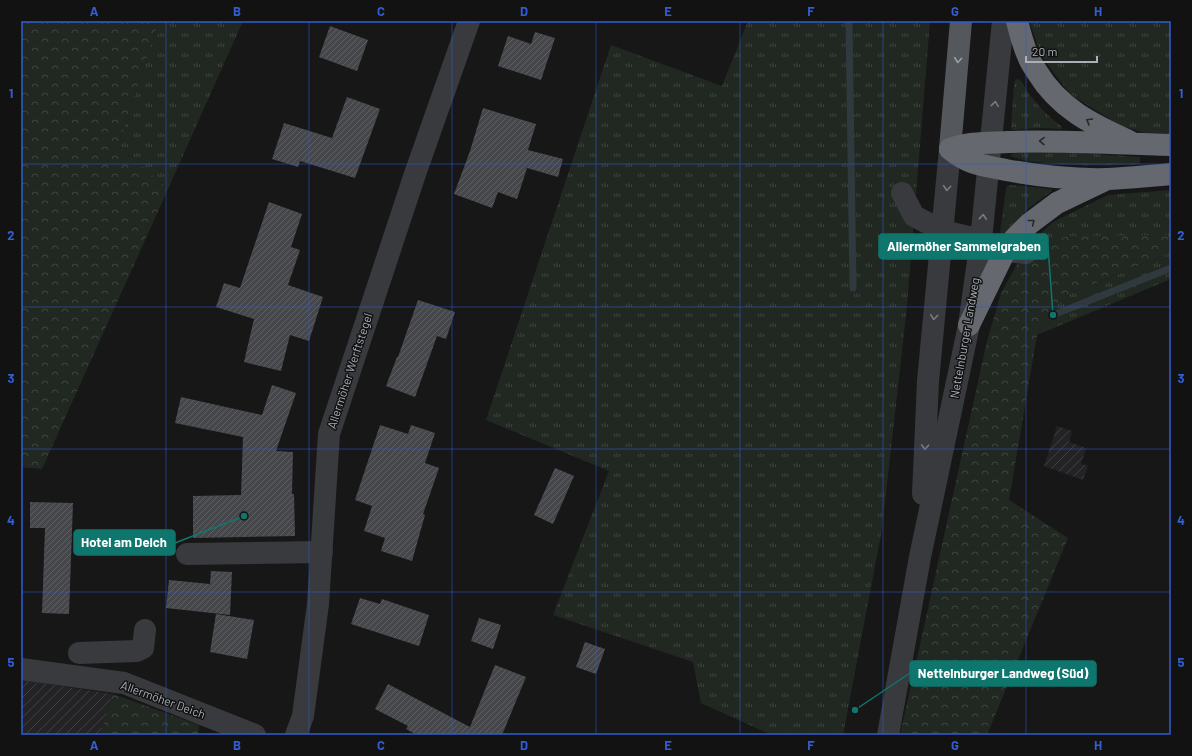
<svg xmlns="http://www.w3.org/2000/svg" width="1192" height="756" font-family="Barlow,sans-serif">
  <defs>
    <pattern id="industrial-furrows" width="10" height="10" patternUnits="userSpaceOnUse"><rect width="10" height="10" fill="#232325"/><path d="M-1 1l2-2M0 10L10 0M9 11l2-2" fill="none" stroke="#404042"/></pattern>
    <pattern id="grass-tufts" width="24" height="20" patternUnits="userSpaceOnUse"><rect width="24" height="20" fill="#212821"/><path d="M3 7l-1-3M5 7V3M7 7l1-3M15 17l-1-3M17 17v-4M19 17l1-3" fill="none" stroke="#3f453f"/></pattern>
    <pattern id="forest-crowns" width="20" height="18" patternUnits="userSpaceOnUse"><rect width="20" height="18" fill="#212821"/><path d="M2 6a3 3 0 1 1 6 0M12 15a3 3 0 1 1 6 0" fill="none" stroke="#3f453f"/></pattern>
    <pattern id="building-hatch" width="6" height="6" patternUnits="userSpaceOnUse"><rect width="6" height="6" fill="#46474b"/><path d="M-1 1l2-2M0 6l6-6M5 7l2-2" fill="none" stroke="#5e5f63"/></pattern>
  </defs>
  <rect width="100%" height="100%" fill="#171718"/>
  <g fill="url(#industrial-furrows)">
    <path d="M1057,426L1072,431L1069,442L1086,448L1081,464L1088,466L1083,480L1044,466Z"/>
    <path d="M21,680L113,694L100,735H21Z"/>
  </g>
  <g fill="url(#grass-tufts)">
    <path d="M159,21H243L168,189L118,146Z"/>
    <path d="M748,21H930L907,306L882,529L843,735H772L701,703L693,662L553,615L609,471L486,420L611,45L722,86Z"/>
    <path d="M1029,21H1171V138H1161L1119,125L1070,94L1042,57Z"/>
    <path d="M1017,79C1023,81 1024,86 1027,91C1036,104 1048,116 1061,126L1062,128L1061,129L1039,128L1013,130L1011,128L1014,85L1015,80Z"/>
    <path d="M1030,150L1140,157V164C1109,166 1078,166 1047,163C1035,162 1022,161 1011,156V154Z"/>
    <path d="M1010,185L1051,189L1052,191L1029,208L1008,230L1002,234L1000,233L1006,189L1007,186Z"/>
    <path d="M1171,190V279L1037,335L1062,297L1167,254L1027,246L1053,222L1108,195Z"/>
  </g>
  <g fill="url(#forest-crowns)">
    <path d="M21,21H159L118,146L168,189L42,469L21,467Z"/>
    <path d="M1168,235L1167,254L1062,297L1037,335L1009,500L1068,538L987,735H900L987,341L1001,293L1027,246L1069,236Z"/>
    <path d="M113,694L199,725L198,735H100Z"/>
  </g>
  <g fill="none" stroke-linecap="round" stroke-linejoin="round">
    <g stroke="#30393d" stroke-width="7">
      <path d="M849,21L853,288"/>
      <path d="M1053,315L1171,268"/>
    </g>
  </g>
  <g fill="url(#building-hatch)">
    <path d="M330,26L368,40L357,71L319,57Z"/>
    <path d="M535,32L555,38L541,80L498,66L508,36L531,44Z"/>
    <path d="M347,97L380,109L355,178L300,161L298,167L272,159L284,123L332,138Z"/>
    <path d="M483,108L536,124L528,150L563,159L558,177L527,168L517,199L498,192L492,208L454,194L470,151Z"/>
    <path d="M269,202L302,214L291,247L300,250L288,285L323,297L309,341L290,335L281,371L244,362L254,319L216,307L224,283L240,288Z"/>
    <path d="M418,300L455,312L446,339L437,336L415,397L386,386L397,357H398Z"/>
    <path d="M272,385L296,393L276,451L293,452L292,494H294L295,536L193,538V496L241,495L243,437L175,423L181,397L262,415Z"/>
    <path d="M380,425L408,434L411,425L435,433L425,463L439,468L423,514L425,515L412,561L381,551L385,538L364,531L372,506L355,500Z"/>
    <path d="M555,468L574,476L553,524L534,515Z"/>
    <path d="M30,502L73,503L69,614L42,613L45,528H30Z"/>
    <path d="M211,571L232,572L230,615L166,608L169,580L210,584Z"/>
    <path d="M360,598L380,604L382,599L429,615L419,646L351,624Z"/>
    <path d="M216,614L254,620L247,659L210,652Z"/>
    <path d="M479,618L501,625L493,649L471,641Z"/>
    <path d="M585,642L605,649L596,674L576,667Z"/>
    <path d="M495,665L526,677L502,735H417L406,729L408,726L375,709L388,684L470,727Z"/>
  </g>
  <g fill="none" stroke-linecap="round" stroke-linejoin="round">
    <g stroke="#383a3d" stroke-width="22">
      <path d="M902,193L914,216L943,231L981,240L1005,251L1026,253"/>
      <path d="M923,494L928,381L950,149"/>
      <path d="M187,554L322,552"/>
      <path d="M79,653L137,651L143,648L145,630"/>
      <path d="M21,669L124,683L255,735"/>
      <path d="M296,735L303,716L318,604L329,434L415,174L469,21"/>
      <path d="M888,735L920,557L969,325L981,240L1003,21"/>
    </g>
    <path stroke="#54575c" stroke-width="22" d="M950,149L961,21"/>
    <g stroke="#65686e" stroke-width="22">
      <path d="M1017,21C1020,33 1023,45 1028,56C1030,62 1034,67 1037,72C1059,108 1091,124 1129,141"/>
      <path d="M950,149C969,165 983,165 1006,170C1039,176 1074,180 1107,179C1128,178 1150,176 1171,174"/>
      <path d="M950,149C969,142 988,143 1008,142C1062,140 1117,144 1171,145"/>
      <path d="M969,325L1005,251L1014,239L1029,224L1057,203L1103,181"/>
    </g>
  </g>
  <defs><path id="oneway-chevron" d="M-2-3.5L2.5 0L-2 3.5" fill="none" stroke-width="1.6" stroke-linecap="round" stroke-linejoin="round"/></defs>
  <use stroke="#999ea5" href="#oneway-chevron" transform="translate(958 60) rotate(95)"/>
  <g stroke="#777b80">
    <use href="#oneway-chevron" transform="translate(995 104) rotate(-84)"/>
    <use href="#oneway-chevron" transform="translate(947 188) rotate(95)"/>
    <use href="#oneway-chevron" transform="translate(983 217) rotate(-84)"/>
    <use href="#oneway-chevron" transform="translate(934 317) rotate(96)"/>
    <use href="#oneway-chevron" transform="translate(925 447) rotate(93)"/>
  </g>
  <g stroke="#27282a">
    <use href="#oneway-chevron" transform="translate(1089 121) rotate(-150)"/>
    <use href="#oneway-chevron" transform="translate(1042 141) rotate(-178)"/>
    <use href="#oneway-chevron" transform="translate(1032 222) rotate(-39)"/>
  </g>
  <path fill="none" stroke="#325dd3" stroke-width="1" stroke-opacity="0.55" d="M166,21V735M309,21V735M452,21V735M596,21V735M740,21V735M883,21V735M1026,21V735M21,164H1171M21,307H1171M21,449H1171M21,592H1171"/>
  <g text-anchor="middle" stroke-width="3" stroke-linejoin="round" paint-order="stroke">
    <g font-size="12" fill="#aab0b7" stroke="#121213">
      <text transform="translate(965 338) rotate(-80)" y="4">Nettelnburger Landweg</text>
      <text transform="translate(350 371) rotate(-72)" y="4">Allermöher Werftstegel</text>
      <text transform="translate(163 700) rotate(20)" y="4">Allermöher Deich</text>
    </g>
  </g>
  <path fill="none" stroke="#0f766e" stroke-width="1.5" d="M1053 315L1048 246M244 516L175 543M855 710L910 673"/>
  <g fill="#0f766e" stroke="#121213" stroke-width="1.5">
    <circle cx="1053" cy="315" r="4"/>
    <circle cx="244" cy="516" r="4"/>
    <circle cx="855" cy="710" r="4"/>
  </g>
  <g fill="#0f766e" stroke="#0f766e" stroke-width="1.5">
    <rect x="879" y="234" width="169" height="25" rx="4"/>
    <rect x="74" y="530" width="101" height="25" rx="4"/>
    <rect x="910" y="661" width="186" height="25" rx="4"/>
  </g>
  <g font-size="13" text-anchor="middle" font-weight="bold" fill="#fff">
    <text x="964" y="251">Allermöher Sammelgraben</text>
    <text x="124" y="547">Hotel am Deich</text>
    <text x="1003" y="678">Nettelnburger Landweg (Süd)</text>
  </g>
  <rect width="1192" height="756" fill="none" stroke="#121213" stroke-width="44"/>
  <path d="M1026 56v6h71v-6" fill="none" stroke="#aab0b7" stroke-width="2"/>
  <text x="1032" y="56" font-size="12" fill="#aab0b7" stroke="#121213" stroke-width="3" paint-order="stroke">20 m</text>
  <rect x="22" y="22" width="1148" height="712" fill="none" stroke="#325dd3" stroke-width="1.5"/>
  <g font-size="13" text-anchor="middle" font-weight="bold" fill="#325dd3">
    <text x="94" y="16">A</text>
    <text x="237" y="16">B</text>
    <text x="381" y="16">C</text>
    <text x="524" y="16">D</text>
    <text x="668" y="16">E</text>
    <text x="811" y="16">F</text>
    <text x="955" y="16">G</text>
    <text x="1098" y="16">H</text>
    <text x="11" y="98">1</text>
    <text x="1181" y="98">1</text>
    <text x="11" y="240">2</text>
    <text x="1181" y="240">2</text>
    <text x="11" y="383">3</text>
    <text x="1181" y="383">3</text>
    <text x="11" y="525">4</text>
    <text x="1181" y="525">4</text>
    <text x="11" y="667">5</text>
    <text x="1181" y="667">5</text>
    <text x="94" y="750">A</text>
    <text x="237" y="750">B</text>
    <text x="381" y="750">C</text>
    <text x="524" y="750">D</text>
    <text x="668" y="750">E</text>
    <text x="811" y="750">F</text>
    <text x="955" y="750">G</text>
    <text x="1098" y="750">H</text>
  </g>
</svg>
